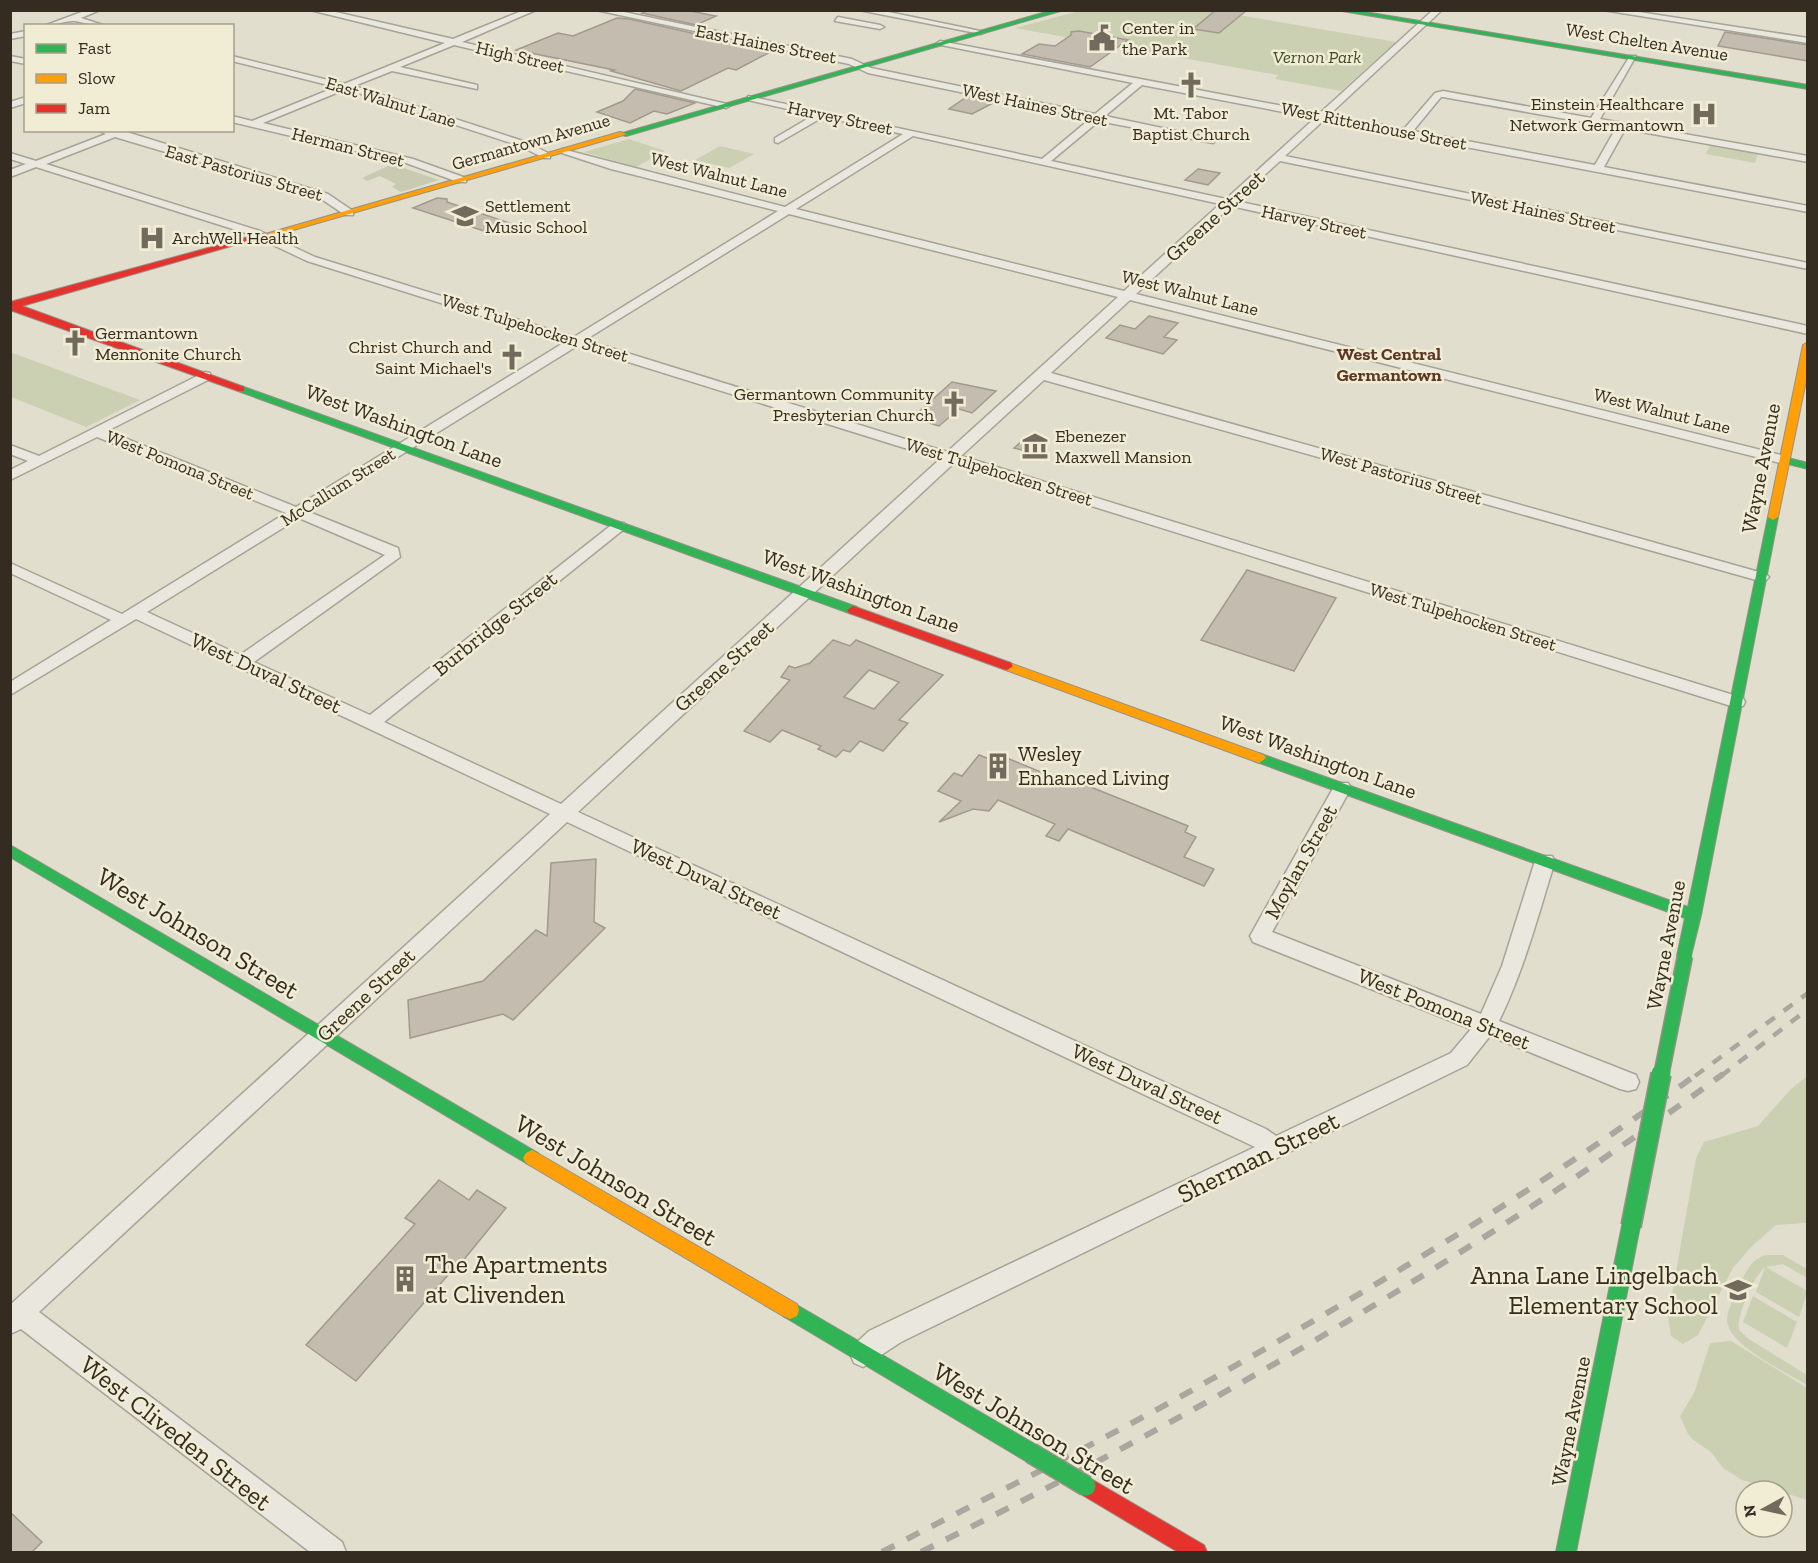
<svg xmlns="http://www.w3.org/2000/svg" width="1818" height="1563" font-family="'Zilla Slab',serif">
  <rect width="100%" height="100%" fill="#e1dece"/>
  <g fill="#ccd0b2">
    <path d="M1209,10L1396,42L1341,91L1275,79L1278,75L1015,28L1079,11Z"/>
    <path d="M629,139L665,151L636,167L584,152Z"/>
    <path d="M1710,145L1758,153L1755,163L1706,154Z"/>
    <path d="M720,146L754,154L729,168L695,160Z"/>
    <path d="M10,352L140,400L86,427L11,397Z"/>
    <path d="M1807,1076V1223L1776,1225L1752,1246L1733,1268L1698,1335L1683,1344L1671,1336L1668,1317L1696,1158L1704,1142L1758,1126L1791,1089Z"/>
    <path d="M1766,1255H1783L1807,1269V1278L1783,1264L1766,1267L1807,1291V1294L1799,1317L1756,1292L1765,1267C1754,1276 1736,1316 1739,1330L1749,1339L1807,1375V1385C1788,1373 1727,1345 1727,1320C1727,1310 1734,1298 1738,1289C1745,1274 1749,1260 1766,1255Z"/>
    <path d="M1753,1296L1797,1322L1787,1348L1743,1322Z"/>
    <path d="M1731,1341L1807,1388V1500L1742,1480L1723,1468L1711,1452L1692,1439L1687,1432L1680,1416L1694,1393L1710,1343Z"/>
  </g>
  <path fill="#c8cbb1" d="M392,164L439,180L401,192L392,187L396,184L380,176L367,181L362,178Z"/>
  <g fill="#c4bdaf" stroke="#a19a8d" stroke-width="1.5" fill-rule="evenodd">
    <path d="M649,10L690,11L716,16L696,25L642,13Z"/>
    <path d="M1216,10H1247L1219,33L1193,29Z"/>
    <path d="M617,18L629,19L772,51L736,70L728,68L681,91L611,71L614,70L516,50L558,33L573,36Z"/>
    <path d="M1079,31L1128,40L1090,67L1022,54L1039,44L1055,46L1071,35V32Z"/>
    <path d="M1725,32L1808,45V61L1718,46Z"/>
    <path d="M635,89L669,97L695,103L667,114L654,111L630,123L597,112L623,101Z"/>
    <path d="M968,96L995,102L972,114L949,109Z"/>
    <path d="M1198,169L1220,173L1208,185L1185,180Z"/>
    <path d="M437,198L447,199V202L515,225L498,234L487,232L413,208Z"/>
    <path d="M1149,316L1178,323L1164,337L1177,340L1163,354L1106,338L1120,325L1135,329Z"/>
    <path d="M952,382L996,391L972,413L959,409L939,426L912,418Z"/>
    <path d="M1028,436L1049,442L1038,454L1014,448Z"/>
    <path d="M1247,570L1336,598L1294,671L1201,640Z"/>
    <path d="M833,640L850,646L856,640L943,675L899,720L908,723L883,751L860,741L850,752L843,750L836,757L818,749L821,746L782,730L770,742L744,731L790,680L781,677L789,666L795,668L810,663ZM869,670L899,682L874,709L844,697Z"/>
    <path d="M997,754L1075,786L1078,782L1188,826L1185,832L1196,837L1184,857L1214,869L1204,886L1068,829L1059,841L1046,836L1055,824L998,800L989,811L973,809L939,822L961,801L938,791L954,773L962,776L979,755L992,760Z"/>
    <path d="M596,859L594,922L605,928L513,1020L503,1014L410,1038L408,1000L483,981L536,930L547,936L551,863Z"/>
    <path d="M439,1180L469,1200L477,1190L506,1208L457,1268L455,1267L356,1381L306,1345L415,1224L405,1218Z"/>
    <path d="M10,1512L42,1542L32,1552H10Z"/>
  </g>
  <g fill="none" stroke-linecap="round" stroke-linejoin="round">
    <g stroke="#a6a397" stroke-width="3">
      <g id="street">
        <path d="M87,10H100L81,18L106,26C95,26 86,23 75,21C66,20 54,26 44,26Z"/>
        <path d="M310,10H327L453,39L524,10H536L462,42L731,105L726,108L454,45L400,67L477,85V89L392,71L354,86L526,142L550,154V158H544L520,146L346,89L263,123L413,159L466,178V182H458L406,163L232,122V116L252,121L336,87L232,61V56L344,84L445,43Z"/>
        <path d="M596,10H614L852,59L871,68L1095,114L1133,83L936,44L940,41L1320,113L1433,10H1442L1329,115L1404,129L1435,93L1443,91L1591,118L1630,56H1636L1600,119L1808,156V162L1625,129L1604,167L1808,206V212L1324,120L1285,156L1808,263V269L1280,161L1236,201L1808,326V334L1231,206L1136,294L1789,457L1791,460L1784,464L1130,300L1051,373L1766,574L1769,577L1766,580H1756L1044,380L961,456L1743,698L1745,702L1743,706H1731L954,463L578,812L1266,1129L1276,1136L1451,1053L1471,1029L1253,942L1250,936L1336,783H1348L1351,788L1272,932L1481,1014L1502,966L1535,861L1538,856H1552L1555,861C1538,916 1524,970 1499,1021L1636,1075L1639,1082L1636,1089L1628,1091L1620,1089L1490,1036L1467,1065L901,1342L863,1367L854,1363L850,1354L854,1345L869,1331L1255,1147L567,822L39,1312L342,1542L346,1552H310L21,1329L10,1334V1305L550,814L136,619L10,695V682L111,620L10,573V563L122,614L286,513L97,437L10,480V470L28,461L10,454V445L39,456L205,372L210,373V379L107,431L296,507L565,342L307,261L252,235L36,167L10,177V170L26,164L10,159V153L36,161L106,134L97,130H120L328,194L353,211V215H345L320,198L115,137L46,164L260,231L315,257L574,337L778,211L611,169L562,153V149L785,207L903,134L823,117L778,143L775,142V138L814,115L748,100V96L1042,159L1090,119L868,73L849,64ZM1142,85L1315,118L1226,199L1051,161L1099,121L1213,143L1215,141L1210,138L1105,116ZM1441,97H1443L1616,128L1595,165L1413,131ZM913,136L1220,204L1124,291L796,209ZM789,214L1118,297L947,452L585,340ZM577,346L940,459L561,804L384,722L624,529L626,526L624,523H614L370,715L254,662L400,557L398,548L309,512ZM299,518L385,555L240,655L147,612Z"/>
        <path d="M859,10H879L985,32L981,34Z"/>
        <path d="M1603,10H1626L1808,38V43Z"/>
        <path d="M838,17L880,25L884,27L880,29L835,21Z"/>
        <path d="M26,31V36L10,39V34Z"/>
        <path d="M10,56L26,59V64L10,61Z"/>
        <path d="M26,97V103L10,108V102Z"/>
      </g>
    </g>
    <g stroke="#969286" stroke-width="2">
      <g id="fast">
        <path d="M1053,10H1064L626,136L619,134Z"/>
        <path d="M1336,10H1353L1808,85V89Z"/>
        <path d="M241,386L857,607L859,610L853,614L849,613L238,391L236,389Z"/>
        <path d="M1784,457L1808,463V469L1780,462V458Z"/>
        <path d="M1773,514L1778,517L1701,915L1690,960L1685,962L1680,960L1677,956L1685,918L1254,761L1252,758L1259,753L1264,755L1688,907L1768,517Z"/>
        <path d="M10,845L538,1153L541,1158L538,1163L532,1166L526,1163L10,857Z"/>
        <path d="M1631,1218L1637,1220L1640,1226L1576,1552H1556L1622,1226L1625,1220Z"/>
        <path d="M790,1301L1038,1446L1041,1453L1038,1460L1031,1463L1024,1460L783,1316L781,1310L783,1304Z"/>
      </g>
    </g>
    <g stroke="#969286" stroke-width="2">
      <g id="slow">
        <path d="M620,132L627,134L269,237L262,235Z"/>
        <path d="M1808,342V371L1778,517L1773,520L1768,517L1803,345Z"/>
        <path d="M1007,662L1264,755L1266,758L1259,763L1254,761L1003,669L1001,666L1003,663Z"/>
        <path d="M532,1150L797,1304L799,1310L797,1316L790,1319L783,1316L526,1163L523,1158L526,1153Z"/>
      </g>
    </g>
    <g stroke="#969286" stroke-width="2">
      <g id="jam">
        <path d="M263,233L270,235L22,306L244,387V391H238L10,310V302Z"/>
        <path d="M853,606L1011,663L1013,666L1007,670L1003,669L849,613L847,610Z"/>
        <path d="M1086,1476L1204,1545L1207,1552H1178L1079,1493L1076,1486L1079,1479Z"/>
      </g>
    </g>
    <use href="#street" fill="#eae7de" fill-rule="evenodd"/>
    <use href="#fast" fill="#30b455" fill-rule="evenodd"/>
    <use href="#slow" fill="#ff9f0a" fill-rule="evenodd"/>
    <use href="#jam" fill="#e5322d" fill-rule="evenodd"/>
    <g stroke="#a9a79e" stroke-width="4.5" stroke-dasharray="11 11" stroke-linecap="butt">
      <path d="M1695,1076L1808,993"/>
      <path d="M1721,1076L1808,1009"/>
    </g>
    <g stroke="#a9a79e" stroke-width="6" stroke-dasharray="14 14" stroke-linecap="butt">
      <path d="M882,1552C991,1495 1103,1441 1210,1380C1377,1286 1542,1187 1697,1074"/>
      <path d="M921,1552C1199,1414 1472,1258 1723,1074"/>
    </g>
    <g stroke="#969286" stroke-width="17" stroke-linecap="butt">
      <path id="fast-bridge-far1" d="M1661,1076L1685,956"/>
    </g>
    <g stroke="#969286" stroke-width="22" stroke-linecap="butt">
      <g id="fast-bridge">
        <path d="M1631,1226L1661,1074"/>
        <path d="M1031,1453L1086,1486"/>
      </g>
    </g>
    <use href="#fast-bridge-far1" stroke="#30b455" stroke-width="14"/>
    <use href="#fast-bridge" stroke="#30b455" stroke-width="19"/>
  </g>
  <defs>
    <g id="civic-bare" transform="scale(2.07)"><path d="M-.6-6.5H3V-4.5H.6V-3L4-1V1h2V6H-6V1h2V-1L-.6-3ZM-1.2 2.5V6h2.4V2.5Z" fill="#716a5d" stroke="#f1ecd4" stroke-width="2.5" paint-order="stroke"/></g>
    <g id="church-bare" transform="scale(2.07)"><path d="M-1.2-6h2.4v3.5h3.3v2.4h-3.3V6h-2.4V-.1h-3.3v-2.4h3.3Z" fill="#716a5d" stroke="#f1ecd4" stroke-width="2.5" paint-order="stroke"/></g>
    <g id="hospital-bare" transform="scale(2.07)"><path d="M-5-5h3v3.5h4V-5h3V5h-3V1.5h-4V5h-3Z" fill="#716a5d" stroke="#f1ecd4" stroke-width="2.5" paint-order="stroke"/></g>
    <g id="school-bare" transform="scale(2.07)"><path d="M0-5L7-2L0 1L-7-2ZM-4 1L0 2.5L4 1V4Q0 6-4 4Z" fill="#716a5d" stroke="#f1ecd4" stroke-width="2.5" paint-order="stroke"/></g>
    <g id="museum-bare" transform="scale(2.07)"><path d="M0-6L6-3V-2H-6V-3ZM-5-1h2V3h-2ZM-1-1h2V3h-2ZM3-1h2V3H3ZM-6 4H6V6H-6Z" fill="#716a5d" stroke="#f1ecd4" stroke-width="2.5" paint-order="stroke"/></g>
    <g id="building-bare" transform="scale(2.07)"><path d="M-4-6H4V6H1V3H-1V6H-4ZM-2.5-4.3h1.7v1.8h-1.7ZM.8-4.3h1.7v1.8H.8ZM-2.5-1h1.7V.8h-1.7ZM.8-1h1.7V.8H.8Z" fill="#716a5d" stroke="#f1ecd4" stroke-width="2.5" paint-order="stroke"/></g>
  </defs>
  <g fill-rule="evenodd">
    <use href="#civic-bare" x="1102" y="38"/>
    <use href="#church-bare" x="1191" y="85"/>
    <use href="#hospital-bare" x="1704" y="114"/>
    <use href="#school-bare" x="465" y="216"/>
    <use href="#hospital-bare" x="152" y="238"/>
    <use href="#church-bare" x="75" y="343"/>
    <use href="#church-bare" x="512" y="357"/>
    <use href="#church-bare" x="954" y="404"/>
    <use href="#museum-bare" x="1035" y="446"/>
    <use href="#building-bare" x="998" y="766"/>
    <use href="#building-bare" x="405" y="1279"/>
    <use href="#school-bare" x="1738" y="1290"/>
  </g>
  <g text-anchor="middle" stroke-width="5" stroke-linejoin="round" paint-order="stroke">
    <g font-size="18" fill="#342c20" stroke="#f1ecd4" text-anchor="start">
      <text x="1122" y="34">Center in<tspan x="1122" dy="21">the Park</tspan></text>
      <text x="1684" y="110" text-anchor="end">Einstein Healthcare<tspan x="1684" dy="21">Network Germantown</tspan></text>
      <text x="1191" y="119" text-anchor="middle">Mt. Tabor<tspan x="1191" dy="21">Baptist Church</tspan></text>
      <text x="485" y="212">Settlement<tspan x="485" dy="21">Music School</tspan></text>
      <text x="172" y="244">ArchWell Health</text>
      <text x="95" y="339">Germantown<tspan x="95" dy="21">Mennonite Church</tspan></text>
      <text x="492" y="353" text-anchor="end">Christ Church and<tspan x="492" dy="21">Saint Michael's</tspan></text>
      <text x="934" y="400" text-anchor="end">Germantown Community<tspan x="934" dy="21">Presbyterian Church</tspan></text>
      <text x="1055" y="442">Ebenezer<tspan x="1055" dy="21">Maxwell Mansion</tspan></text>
    </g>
    <g font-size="18" fill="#342c20" stroke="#f1ecd4">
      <text transform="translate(1647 42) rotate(9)" y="6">West Chelten Avenue</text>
      <text transform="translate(766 44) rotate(11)" y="6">East Haines Street</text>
      <text transform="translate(520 57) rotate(13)" y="6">High Street</text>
      <text transform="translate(391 102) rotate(17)" y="6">East Walnut Lane</text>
      <text transform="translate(1035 105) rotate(12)" y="6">West Haines Street</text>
      <text transform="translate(840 118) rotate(12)" y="6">Harvey Street</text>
      <text transform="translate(1374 126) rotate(11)" y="6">West Rittenhouse Street</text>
      <text transform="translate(531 142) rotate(-16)" y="6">Germantown Avenue</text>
      <text transform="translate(348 147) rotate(14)" y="6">Herman Street</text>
      <text transform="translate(244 173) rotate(16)" y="6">East Pastorius Street</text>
      <text transform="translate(719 175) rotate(14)" y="6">West Walnut Lane</text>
      <text transform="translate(1543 212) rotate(12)" y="6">West Haines Street</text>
      <text transform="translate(1314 222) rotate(12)" y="6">Harvey Street</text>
      <text transform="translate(1190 293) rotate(14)" y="6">West Walnut Lane</text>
      <text transform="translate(535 328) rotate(17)" y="6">West Tulpehocken Street</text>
      <text transform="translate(1662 411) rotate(14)" y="6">West Walnut Lane</text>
      <text transform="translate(180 465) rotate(22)" y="6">West Pomona Street</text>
      <text transform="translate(999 472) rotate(17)" y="6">West Tulpehocken Street</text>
      <text transform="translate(1401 476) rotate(16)" y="6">West Pastorius Street</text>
      <text transform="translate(338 487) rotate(-32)" y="6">McCallum Street</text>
      <text transform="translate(1463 617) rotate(17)" y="6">West Tulpehocken Street</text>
    </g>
    <g font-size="18" font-style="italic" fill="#404e29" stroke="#f1ecd4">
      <text x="1317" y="63">Vernon Park</text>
    </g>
    <g font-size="18" font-weight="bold" fill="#5b3724" stroke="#f1ecd4">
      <text x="1389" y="360">West Central<tspan x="1389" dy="21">Germantown</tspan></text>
    </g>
    <g font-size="21" fill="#342c20" stroke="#f1ecd4">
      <text transform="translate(1215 216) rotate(-42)" y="7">Greene Street</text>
      <text transform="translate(404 426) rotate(20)" y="7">West Washington Lane</text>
      <text transform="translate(1761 468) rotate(-79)" y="7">Wayne Avenue</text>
      <text transform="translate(861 591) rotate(20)" y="7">West Washington Lane</text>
      <text transform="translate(495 624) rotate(-39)" y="7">Burbridge Street</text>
      <text transform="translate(724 666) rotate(-42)" y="7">Greene Street</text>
      <text transform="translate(266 673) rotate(25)" y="7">West Duval Street</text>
      <text transform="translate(1318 757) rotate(20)" y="7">West Washington Lane</text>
      <text transform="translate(1301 862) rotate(-61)" y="7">Moylan Street</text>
      <text transform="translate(706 879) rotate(25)" y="7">West Duval Street</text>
      <text transform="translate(1666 945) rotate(-79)" y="7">Wayne Avenue</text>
      <text transform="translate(366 995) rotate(-43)" y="7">Greene Street</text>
      <text transform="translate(1444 1009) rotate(22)" y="7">West Pomona Street</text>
      <text transform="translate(1147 1084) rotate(25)" y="7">West Duval Street</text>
      <text transform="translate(1571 1421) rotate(-79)" y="7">Wayne Avenue</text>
    </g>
    <g font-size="21" fill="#342c20" stroke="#f1ecd4" text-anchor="start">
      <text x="1018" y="761">Wesley<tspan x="1018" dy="24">Enhanced Living</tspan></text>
    </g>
    <g font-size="26" fill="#342c20" stroke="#f1ecd4">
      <text transform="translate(198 933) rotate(31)" y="9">West Johnson Street</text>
      <text transform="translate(1258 1157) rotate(-26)" y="9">Sherman Street</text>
      <text transform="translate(616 1180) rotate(31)" y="9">West Johnson Street</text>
      <text transform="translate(1034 1428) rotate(31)" y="9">West Johnson Street</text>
      <text transform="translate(176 1433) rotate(38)" y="9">West Cliveden Street</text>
    </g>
    <g font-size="26" fill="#342c20" stroke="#f1ecd4" text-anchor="start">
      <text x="425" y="1273">The Apartments<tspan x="425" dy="30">at Clivenden</tspan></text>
      <text x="1718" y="1284" text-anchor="end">Anna Lane Lingelbach<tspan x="1718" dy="30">Elementary School</tspan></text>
    </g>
  </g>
  <rect width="1818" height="1563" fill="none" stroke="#342c20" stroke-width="24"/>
  <rect x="24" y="24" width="210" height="108" fill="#f1ecd4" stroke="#a59f8c" stroke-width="1.5"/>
  <rect x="36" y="44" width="30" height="9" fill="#30b455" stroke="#a59f8c" stroke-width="1.5"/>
  <text x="78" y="54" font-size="18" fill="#342c20">Fast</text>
  <rect x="36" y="74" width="30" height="9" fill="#ff9f0a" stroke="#a59f8c" stroke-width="1.5"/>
  <text x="78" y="84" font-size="18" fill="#342c20">Slow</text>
  <rect x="36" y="104" width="30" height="9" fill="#e5322d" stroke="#a59f8c" stroke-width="1.5"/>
  <text x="78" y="114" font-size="18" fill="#342c20">Jam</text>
  <g transform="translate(1764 1509) rotate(262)"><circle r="28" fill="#f1ecd4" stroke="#a59f8c" stroke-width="1.5"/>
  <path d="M0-4.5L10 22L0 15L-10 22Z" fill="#716a5d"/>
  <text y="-9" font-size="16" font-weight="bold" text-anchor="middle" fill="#342c20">N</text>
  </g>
</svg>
